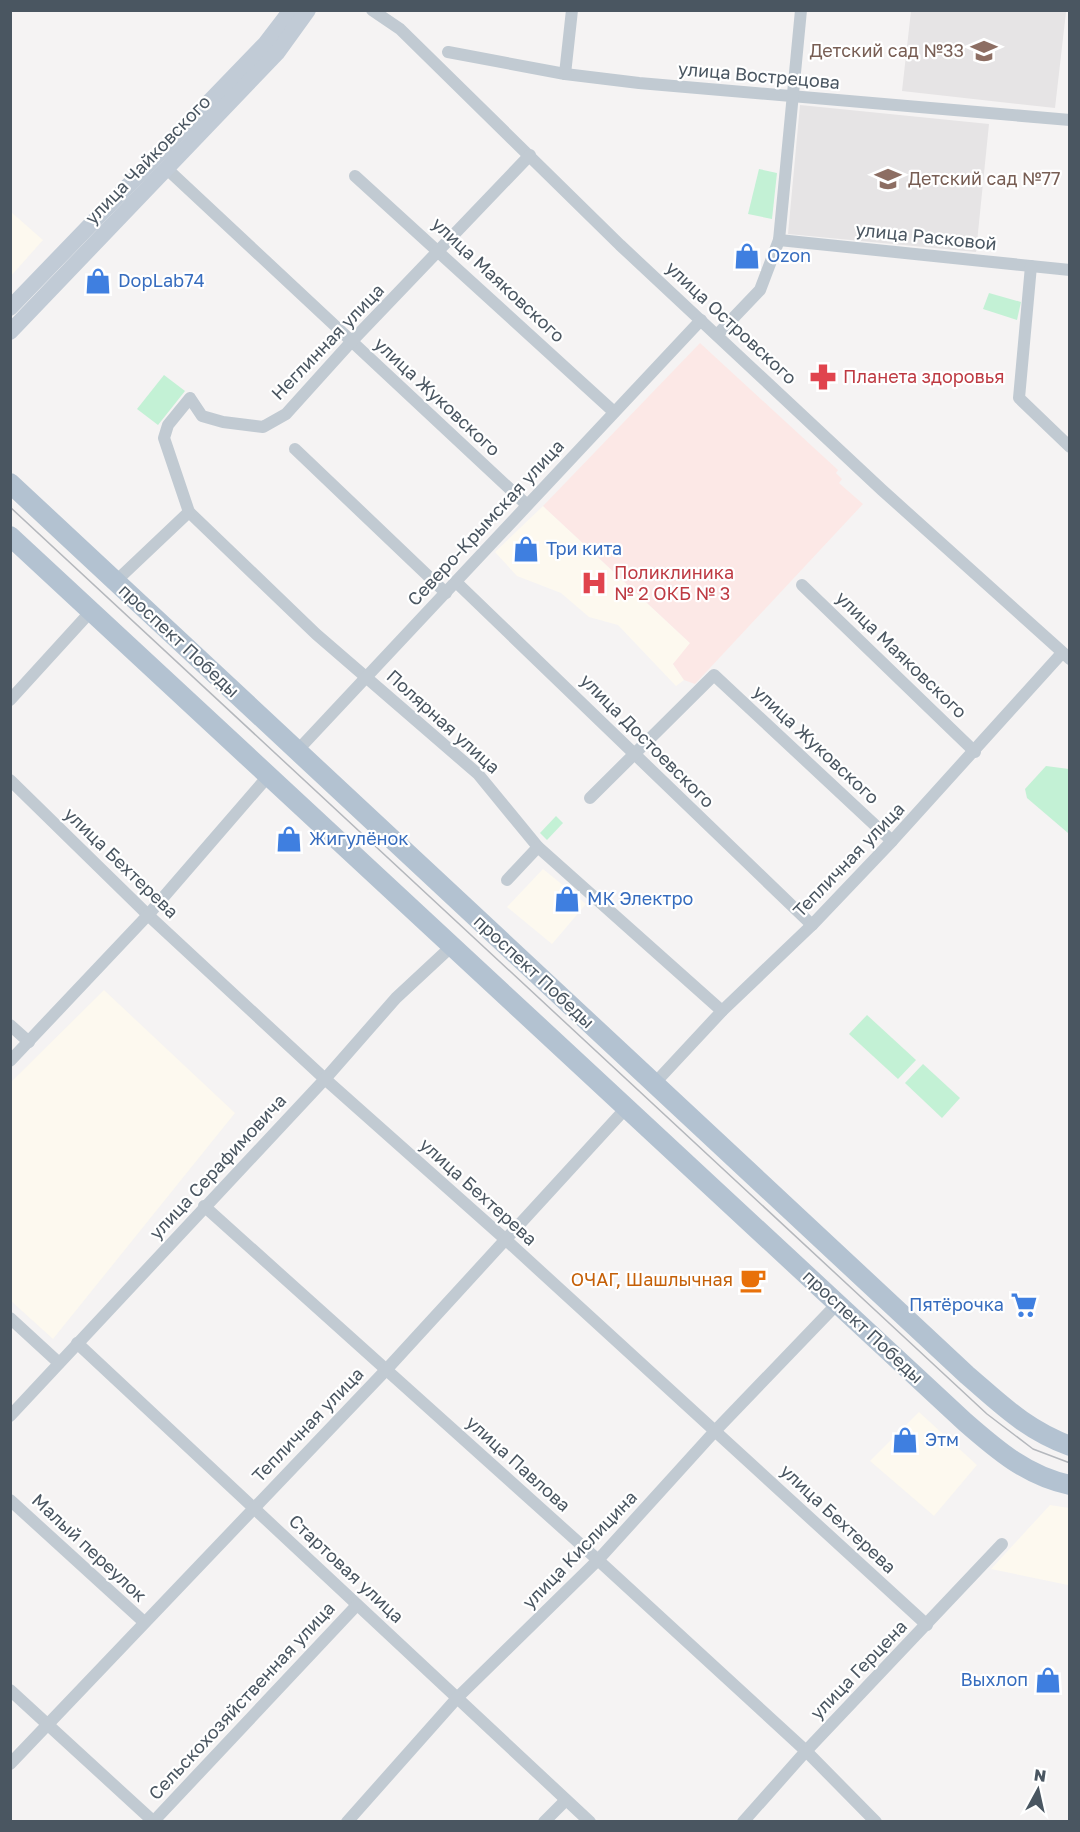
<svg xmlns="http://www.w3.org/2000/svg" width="1080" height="1832" font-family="'Golos Text',sans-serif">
  <rect width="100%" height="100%" fill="#f5f3f3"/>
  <g fill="#fdf9ef">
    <path d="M10,211L43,240L11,276H10Z"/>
    <path d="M543,506L691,644L673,664L684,680L676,686L618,625L589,617L561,593L517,576L495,552Z"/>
    <path d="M543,869L586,904L552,944L507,907Z"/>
    <path d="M104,990L235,1113L53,1339L11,1301V1082Z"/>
    <path d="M919,1412L977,1465L934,1516L870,1461Z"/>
    <path d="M1050,1505L1069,1508L1068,1585L991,1569Z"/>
  </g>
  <g fill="#e6e4e5">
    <path d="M1055,11L1066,12L1055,108L902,91L911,11Z"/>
    <path d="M800,105L989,124L976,252L788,234Z"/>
  </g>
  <path fill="#fce8e6" d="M700,343L838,470L836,473L842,479L839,483L863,504L695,684L684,680L673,664L690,643L543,506Z"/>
  <g fill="#c3f1d5">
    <path d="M759,169L777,173L772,219L748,214Z"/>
    <path d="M989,293L1021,302L1017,320L983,309Z"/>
    <path d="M164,375L185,391L158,425L137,409Z"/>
    <path d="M1046,766L1069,769L1068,833L1027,798L1025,789Z"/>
    <path d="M556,816L563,823L547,840L540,833Z"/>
    <path d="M867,1015L916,1060L898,1079L849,1034Z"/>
    <path d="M923,1064L960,1098L942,1118L905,1083Z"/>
  </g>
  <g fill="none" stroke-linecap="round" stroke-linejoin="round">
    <g stroke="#c1cad2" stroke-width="12">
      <path d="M372,10L400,29L620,245L882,490L1070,659"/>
      <path d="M448,52L565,74L639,83L1070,120"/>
      <path d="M565,74L572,10"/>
      <path d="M166,168L527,505"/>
      <path d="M355,176L614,412"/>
      <path d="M779,240L1070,270"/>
      <path d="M1031,266L1019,398L1070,447"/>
      <path d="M717,335L760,290L779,240L801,10"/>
      <path d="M295,449L446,593"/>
      <path d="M189,512L316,634L478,774L538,847L722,1011"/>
      <path d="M115,582L189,512L164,438L168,425L190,398L202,416L223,422L263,427L286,414L351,342L530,155"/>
      <path d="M456,582L812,925"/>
      <path d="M802,585L975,752"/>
      <path d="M10,700L93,609"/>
      <path d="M297,751L701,320"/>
      <path d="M10,780L148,915L325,1079L505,1239L927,1625"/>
      <path d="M590,798L714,675L892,841"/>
      <path d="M507,880L538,847"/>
      <path d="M10,1025L29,1042"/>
      <path d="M10,1061L148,915L270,774"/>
      <path d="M654,1084L722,1011L812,925L892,841L1062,653"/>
      <path d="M204,1206L598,1560L806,1751L876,1822"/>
      <path d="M10,1318L59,1363"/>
      <path d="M77,1343L590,1822"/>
      <path d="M10,1416L325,1079L396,998L453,945"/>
      <path d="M10,1500L144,1622"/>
      <path d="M10,1690L154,1822"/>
      <path d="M10,1764L386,1370L627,1107"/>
      <path d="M153,1822L357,1605"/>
      <path d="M347,1822L458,1697L598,1560L715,1431L838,1303"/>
      <path d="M544,1822L566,1800"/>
      <path d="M743,1822L806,1751L1002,1544"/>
    </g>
    <g stroke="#c1cbd6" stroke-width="16">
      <path d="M10,308L265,44L291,10"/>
      <path d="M10,332L277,53L308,10"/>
    </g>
    <g stroke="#b3c2d1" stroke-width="20">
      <path d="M10,483L967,1375C1002,1405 1025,1429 1070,1446"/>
      <path d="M10,536L965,1422C997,1450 1027,1476 1070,1485"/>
    </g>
    <path stroke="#b5b8bd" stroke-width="1.5" d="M10,507L987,1414L1033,1449L1070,1463"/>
  </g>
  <defs>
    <g id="school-bare" transform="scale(2.07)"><path d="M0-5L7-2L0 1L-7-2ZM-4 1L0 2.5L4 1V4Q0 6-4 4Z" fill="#8d6e63" stroke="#fff" stroke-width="2.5" paint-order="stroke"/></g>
    <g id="shop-bare" transform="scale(2.07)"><path d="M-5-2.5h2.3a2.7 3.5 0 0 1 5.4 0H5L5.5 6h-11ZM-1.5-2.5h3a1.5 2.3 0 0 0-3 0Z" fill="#3f7fe0" stroke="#fff" stroke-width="2.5" paint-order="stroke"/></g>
    <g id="pharmacy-bare" transform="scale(2.07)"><path d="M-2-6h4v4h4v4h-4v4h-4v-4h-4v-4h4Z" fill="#e0444e" stroke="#fff" stroke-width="2.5" paint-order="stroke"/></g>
    <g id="hospital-bare" transform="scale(2.07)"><path d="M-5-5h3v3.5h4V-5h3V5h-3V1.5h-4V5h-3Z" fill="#e0444e" stroke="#fff" stroke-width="2.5" paint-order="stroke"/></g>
    <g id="cafe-bare" transform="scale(2.07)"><path d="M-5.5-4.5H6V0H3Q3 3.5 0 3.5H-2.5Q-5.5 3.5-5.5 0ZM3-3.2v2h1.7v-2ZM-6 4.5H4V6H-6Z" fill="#e8710a" stroke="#fff" stroke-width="2.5" paint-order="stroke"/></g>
    <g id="supermarket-bare" transform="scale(2.07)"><path d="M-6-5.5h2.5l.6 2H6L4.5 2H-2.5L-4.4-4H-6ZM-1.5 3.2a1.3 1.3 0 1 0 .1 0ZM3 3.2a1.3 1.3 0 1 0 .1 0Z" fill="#3f7fe0" stroke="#fff" stroke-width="2.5" paint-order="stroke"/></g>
  </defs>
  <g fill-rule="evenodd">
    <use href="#school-bare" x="984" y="51"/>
    <use href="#school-bare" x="888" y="179"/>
    <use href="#shop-bare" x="747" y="256"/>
    <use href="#shop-bare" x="98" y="281"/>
    <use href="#pharmacy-bare" x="823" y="377"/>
    <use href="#shop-bare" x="526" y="549"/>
    <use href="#hospital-bare" x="594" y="583"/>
    <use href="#shop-bare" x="289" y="839"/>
    <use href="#shop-bare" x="567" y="899"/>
    <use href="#cafe-bare" x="753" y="1280"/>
    <use href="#supermarket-bare" x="1024" y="1305"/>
    <use href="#shop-bare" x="905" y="1440"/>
    <use href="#shop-bare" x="1048" y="1680"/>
  </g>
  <g text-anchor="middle" stroke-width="4.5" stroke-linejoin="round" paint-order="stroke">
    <g font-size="18" fill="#785e54" stroke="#fff" text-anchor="end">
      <text x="964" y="57">Детский сад №33</text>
      <text x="908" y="185" text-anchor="start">Детский сад №77</text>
    </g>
    <g font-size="18" fill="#4a5661" stroke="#fff">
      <text transform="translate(759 76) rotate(5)" y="6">улица Вострецова</text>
      <text transform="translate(148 160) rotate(-46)" y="6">улица Чайковского</text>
      <text transform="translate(926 237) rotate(6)" y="6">улица Расковой</text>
      <text transform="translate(498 280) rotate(43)" y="6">улица Маяковского</text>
      <text transform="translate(731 323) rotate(43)" y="6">улица Островского</text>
      <text transform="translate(328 342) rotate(-46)" y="6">Неглинная улица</text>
      <text transform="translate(437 397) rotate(43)" y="6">улица Жуковского</text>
      <text transform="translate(486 523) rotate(-47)" y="6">Северо-Крымская улица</text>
      <text transform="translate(179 641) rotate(43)" y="6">проспект Победы</text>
      <text transform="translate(901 655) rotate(44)" y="6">улица Маяковского</text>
      <text transform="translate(443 722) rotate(42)" y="6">Полярная улица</text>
      <text transform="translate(647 741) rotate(45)" y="6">улица Достоевского</text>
      <text transform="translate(816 745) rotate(43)" y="6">улица Жуковского</text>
      <text transform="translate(849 860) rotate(-46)" y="6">Тепличная улица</text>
      <text transform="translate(121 863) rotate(44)" y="6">улица Бехтерева</text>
      <text transform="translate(534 972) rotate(43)" y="6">проспект Победы</text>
      <text transform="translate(218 1167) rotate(-47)" y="6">улица Серафимовича</text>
      <text transform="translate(478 1192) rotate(42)" y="6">улица Бехтерева</text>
      <text transform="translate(863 1327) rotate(43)" y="6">проспект Победы</text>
      <text transform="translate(308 1425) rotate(-46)" y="6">Тепличная улица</text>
      <text transform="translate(518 1464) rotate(42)" y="6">улица Павлова</text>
      <text transform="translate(838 1519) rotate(43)" y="6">улица Бехтерева</text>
      <text transform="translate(89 1548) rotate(43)" y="6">Малый переулок</text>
      <text transform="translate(580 1550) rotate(-46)" y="6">улица Кислицина</text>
      <text transform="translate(346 1569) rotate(43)" y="6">Стартовая улица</text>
      <text transform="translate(859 1670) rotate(-46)" y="6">улица Герцена</text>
      <text transform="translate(242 1701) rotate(-47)" y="6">Сельскохозяйственная улица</text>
    </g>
    <g font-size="18" fill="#366cbe" stroke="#fff" text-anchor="start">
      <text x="767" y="262">Ozon</text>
      <text x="118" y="287">DopLab74</text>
      <text x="546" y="555">Три кита</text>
      <text x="309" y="845">Жигулёнок</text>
      <text x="587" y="905">МК Электро</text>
      <text x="1004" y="1311" text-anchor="end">Пятёрочка</text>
      <text x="925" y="1446">Этм</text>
      <text x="1028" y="1686" text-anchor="end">Выхлоп</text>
    </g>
    <g font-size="18" fill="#be3a42" stroke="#fff" text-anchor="start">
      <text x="843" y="383">Планета здоровья</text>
      <text x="614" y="579">Поликлиника<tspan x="614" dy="21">№ 2 ОКБ № 3</tspan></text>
    </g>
    <g font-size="18" fill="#c56008" stroke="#fff" text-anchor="end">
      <text x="733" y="1286">ОЧАГ, Шашлычная</text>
    </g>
  </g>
  <rect width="1080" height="1832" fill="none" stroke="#4a5661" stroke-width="24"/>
  <g transform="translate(1038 1790) rotate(8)" stroke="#ffffff" stroke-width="4.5" paint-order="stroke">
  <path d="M0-4.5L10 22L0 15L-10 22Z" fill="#4a5661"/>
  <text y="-9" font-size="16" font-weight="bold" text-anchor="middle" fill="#4a5661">N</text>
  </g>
</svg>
